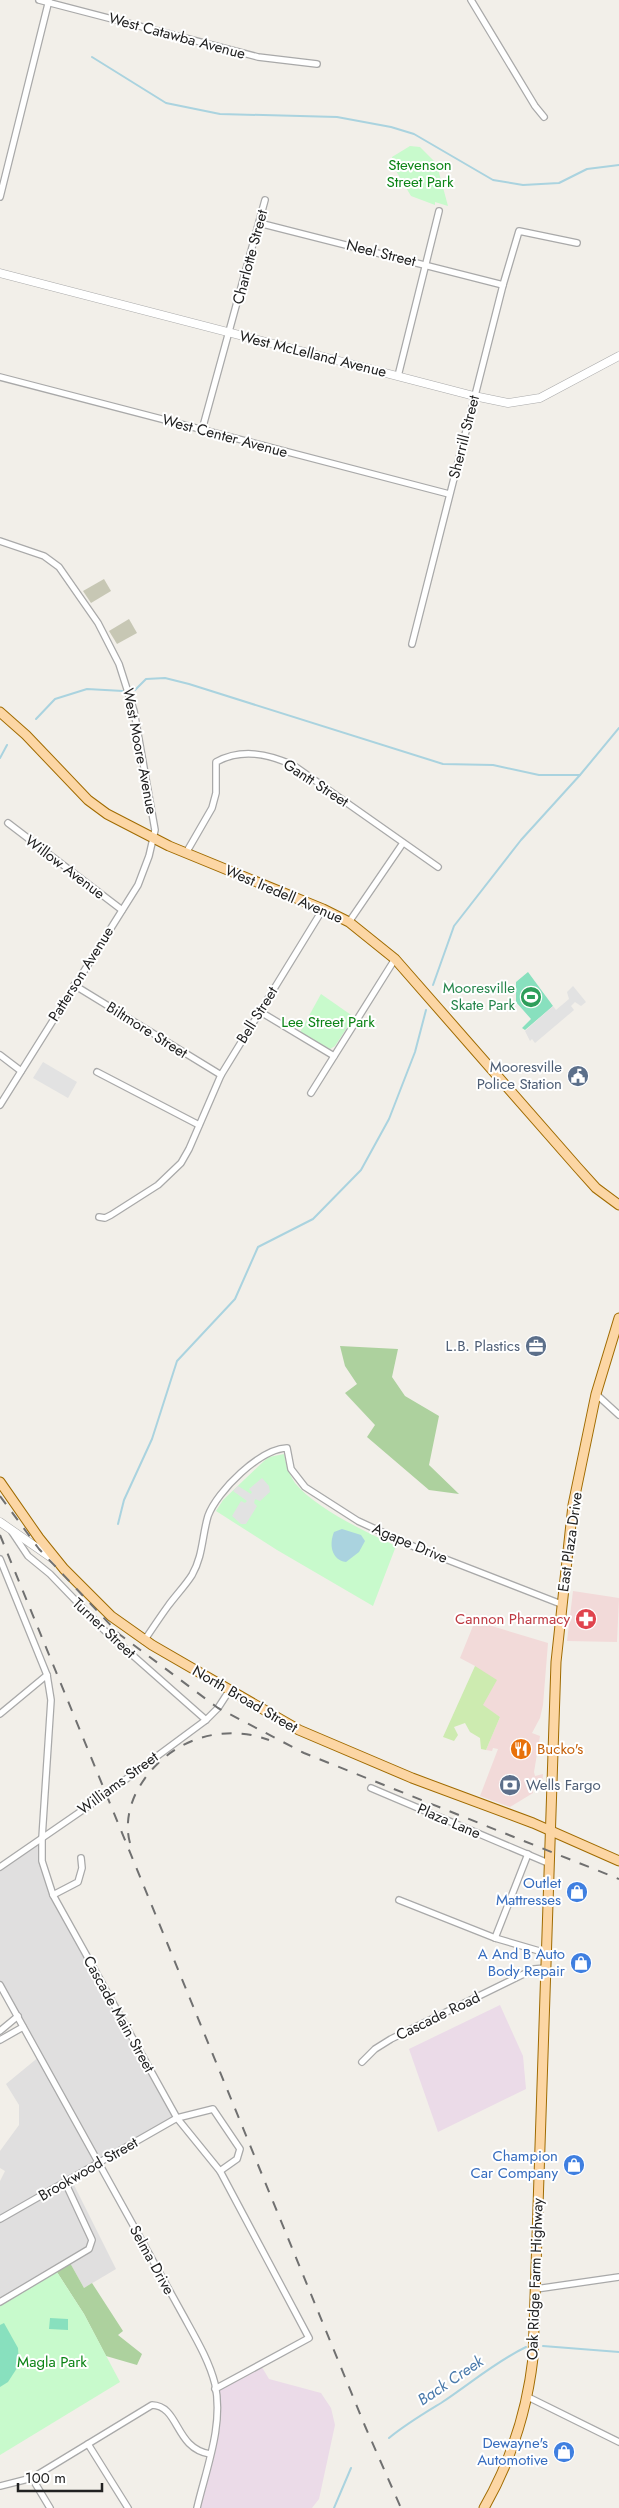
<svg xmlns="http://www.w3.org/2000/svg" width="619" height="2508" font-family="Jost,sans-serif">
  <rect width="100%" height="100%" fill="#f2efe9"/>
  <path fill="#e0dfdf" d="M42,1838L45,1876L176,2118L71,2179L116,2269L84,2288L69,2261L0,2302V2181L5,2171L0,2168V2151L19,2125V2105L6,2084L40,2056L0,1985V1867Z"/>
  <g fill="#f2dad9">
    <path d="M573,1591L619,1598L617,1642L567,1641Z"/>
    <path d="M475,1621L548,1643L543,1705L540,1718L532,1733L540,1736L534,1772L535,1776L543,1774L542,1786H533V1793L510,1807L480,1796L498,1749L493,1748L492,1751L486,1750L500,1717L483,1706L475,1666L460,1658Z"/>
  </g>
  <g fill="#ebdbe8">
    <path d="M500,2005L523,2056L526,2089L438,2132L409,2049Z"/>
    <path d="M260,2364L269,2379L321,2393L331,2408L335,2425L319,2499L312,2508H197L215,2430V2389Z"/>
  </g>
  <g fill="#c7c7b4">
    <path d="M104,579L111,591L91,603L83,591Z"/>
    <path d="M129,619L137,633L117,644L109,631Z"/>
  </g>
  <path fill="#cdebb0" d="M475,1666L497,1680L483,1705L500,1717L486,1750L481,1749L480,1738L470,1732L465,1723L454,1727L458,1735L454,1741L443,1737Z"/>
  <g fill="#add19e">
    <path d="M340,1346L398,1349L392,1377L405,1396L439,1416L429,1465L459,1494L429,1490L367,1437L375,1425L345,1393L357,1384L345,1366Z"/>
    <path d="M69,2261L84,2288L92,2283L123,2331L118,2335L142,2354L137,2365L106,2356L84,2314L55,2269Z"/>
  </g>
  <g fill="#c8facc">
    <path d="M410,146L420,147L435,162L438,169L448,206L435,202V205L411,196L393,166L392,157Z"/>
    <path d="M321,994L354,1017L335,1046L330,1049L300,1032Z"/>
    <path d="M284,1454C286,1465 289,1474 295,1483C315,1508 366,1532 396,1546L373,1606L277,1550L216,1511L223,1500L264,1461L269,1457Z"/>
    <path d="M55,2269L84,2314L120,2382L0,2455V2302Z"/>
  </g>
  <g fill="#88e0be">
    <path d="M528,972L553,1006L525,1030L522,1028L531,1019L516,1002V982Z"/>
    <path d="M50,2318L68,2319V2330L49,2329Z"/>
    <path d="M4,2323L18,2348L19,2365L8,2382L0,2387V2325Z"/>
  </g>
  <g fill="#e2e2e2">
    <path d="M573,986L586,1002L581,1006L575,1002L571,1006L574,1010L535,1043L532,1039L530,1041L525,1031L553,1006L556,1010L569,999L567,992Z"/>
    <path d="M43,1062L77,1082L68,1098L33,1078Z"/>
    <path d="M262,1478L269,1486L270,1492L260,1501L255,1499L254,1503L257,1506L246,1524H241L232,1516L241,1501L245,1503L247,1501L233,1491L238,1486L251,1494L252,1492L249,1489Z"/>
  </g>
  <path fill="#aad3df" d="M342,1529L361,1535L365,1541L359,1552L346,1562C331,1560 329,1544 334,1532Z"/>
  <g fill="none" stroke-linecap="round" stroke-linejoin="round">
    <g stroke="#aad3df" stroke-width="2">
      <path d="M92,57L166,103L220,114L337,117L391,127L414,134L493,180L523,185L559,183L587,169L619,165"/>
      <path d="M135,690L146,679L165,678L189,684L443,764L493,765L539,775H580"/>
      <path d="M36,719L55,699L87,689L123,691"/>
      <path d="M0,758L7,745"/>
      <path d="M433,985L454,926L521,840L580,775L619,728"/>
      <path d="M118,1524L124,1500L152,1439L177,1361L235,1299L258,1247L313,1219L361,1170L389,1119L415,1052L426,1010"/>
      <path d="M543,2346L619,2352"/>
      <path d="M389,2438C406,2424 423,2414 441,2403C470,2384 495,2362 526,2347"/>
      <path d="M334,2508L351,2468"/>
    </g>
    <g stroke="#a9a9a9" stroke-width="8">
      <g id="minor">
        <path d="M39,0L258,57L317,64"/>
        <path d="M471,0L535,106L544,117"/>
        <path d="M0,197L49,0"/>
        <path d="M259,223L503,285"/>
        <path d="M398,376L439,211"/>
        <path d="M0,377L449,494"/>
        <path d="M202,430L265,200"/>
        <path d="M0,541L44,556L59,567L98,623L119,664L134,711L155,830L149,856L138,885L0,1105"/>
        <path d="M412,644L503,285L519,231L577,243"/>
        <path d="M8,823L122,910"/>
        <path d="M186,853L212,808L216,793V762C242,748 268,754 293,765L438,867"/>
        <path d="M349,922L403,843"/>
        <path d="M74,985L221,1075"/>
        <path d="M259,1011L334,1056"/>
        <path d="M0,1055L21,1071"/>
        <path d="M97,1072L199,1125"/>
        <path d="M311,1093L395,959"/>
        <path d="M99,1217L105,1218L111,1215L158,1185L181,1163L189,1149L221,1075L323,909"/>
        <path d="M596,1394L619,1415"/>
        <path d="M12,1532L28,1556L50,1574L104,1630L206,1720"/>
        <path d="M0,1559L47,1675L51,1700L42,1838V1861L53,1895L177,2118L220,2171L309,2338L215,2389"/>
        <path d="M144,1641C152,1629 160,1617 168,1606C176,1595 185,1586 192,1575C203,1556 202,1536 208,1516C217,1491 260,1449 287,1448L291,1469L305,1487L358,1521L417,1548L561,1604"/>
        <path d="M0,1714L47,1675"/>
        <path d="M371,1788L548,1863"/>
        <path d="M0,1867L106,1794L206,1720L218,1708L229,1691"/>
        <path d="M53,1895L78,1882L82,1868L81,1858"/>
        <path d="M399,1900L495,1938L546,1953"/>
        <path d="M495,1938L528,1854"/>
        <path d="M0,1985L183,2315C195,2337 209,2360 215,2384C224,2425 206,2469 197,2508"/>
        <path d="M0,2031L18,2016"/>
        <path d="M0,2040L23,2027"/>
        <path d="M362,2062L375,2049L391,2039L534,1969L546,1968"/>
        <path d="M0,2219L177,2118L213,2109L240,2149L237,2159L220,2171"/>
        <path d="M536,2289L619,2277"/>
        <path d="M0,2302L89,2249L92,2240L65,2182"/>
        <path d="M528,2397L619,2442"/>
        <path d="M88,2444L128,2508"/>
        <path d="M32,2478L50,2508"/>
        <path d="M0,2486L32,2478L152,2405C180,2406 174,2448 210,2454"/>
      </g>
    </g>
    <g stroke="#a9a9a9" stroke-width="9">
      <g id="tertiary">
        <path d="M0,273L474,396L508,403L540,398L619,356"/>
        <path d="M0,1522L56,1561"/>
      </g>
    </g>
    <g stroke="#a06b00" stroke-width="11">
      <g id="primary">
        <path d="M0,712L26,735L88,800L107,814L169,846L323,909L349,922L395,959L578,1168L596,1188L619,1205"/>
        <path d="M0,1482L39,1538L64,1569L111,1616L152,1645L299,1730L412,1778L533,1823L619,1861"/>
        <path d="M484,2508C511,2461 527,2411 533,2358L556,1662L573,1505L596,1394L619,1318"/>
      </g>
    </g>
    <use href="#minor" stroke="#fff" stroke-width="5.5"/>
    <use href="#tertiary" stroke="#fff" stroke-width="8"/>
    <use href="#primary" stroke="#fcd6a4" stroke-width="9"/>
    <g stroke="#707070" stroke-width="2" stroke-dasharray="10 10" stroke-linecap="butt">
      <path d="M0,1496L39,1549L119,1634L218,1708L304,1753L619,1879"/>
      <path d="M0,1535L365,2426L401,2508"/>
      <path d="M130,1843C125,1826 129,1806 137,1791C163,1743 218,1721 269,1740"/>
    </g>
  </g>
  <defs>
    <g id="stadium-disc" transform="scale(1.125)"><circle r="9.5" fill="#2e9e5b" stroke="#fff"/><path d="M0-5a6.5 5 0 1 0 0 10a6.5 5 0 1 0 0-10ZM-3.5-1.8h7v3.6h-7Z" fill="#fff"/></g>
    <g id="civic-disc" transform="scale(1.125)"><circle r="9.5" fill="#5c6f8a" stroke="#fff"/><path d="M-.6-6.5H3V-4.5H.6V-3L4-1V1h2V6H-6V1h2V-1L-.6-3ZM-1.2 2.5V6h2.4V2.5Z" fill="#fff"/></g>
    <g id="office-disc" transform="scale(1.125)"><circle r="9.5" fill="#5c6f8a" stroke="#fff"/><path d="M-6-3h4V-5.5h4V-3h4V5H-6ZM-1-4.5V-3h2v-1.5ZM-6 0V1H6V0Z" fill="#fff"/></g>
    <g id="pharmacy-disc" transform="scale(1.125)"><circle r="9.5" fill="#e0444e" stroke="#fff"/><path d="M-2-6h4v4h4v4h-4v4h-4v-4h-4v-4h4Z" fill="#fff"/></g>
    <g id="restaurant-disc" transform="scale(1.125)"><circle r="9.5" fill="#e8710a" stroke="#fff"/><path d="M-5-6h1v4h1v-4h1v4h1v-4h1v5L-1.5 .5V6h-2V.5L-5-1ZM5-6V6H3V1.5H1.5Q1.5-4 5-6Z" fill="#fff"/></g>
    <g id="bank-disc" transform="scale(1.125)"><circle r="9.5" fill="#5c6f8a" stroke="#fff"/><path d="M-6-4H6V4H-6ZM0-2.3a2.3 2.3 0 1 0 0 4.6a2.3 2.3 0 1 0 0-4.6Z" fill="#fff"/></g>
    <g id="shop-disc" transform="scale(1.125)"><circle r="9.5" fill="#3f7fe0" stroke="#fff"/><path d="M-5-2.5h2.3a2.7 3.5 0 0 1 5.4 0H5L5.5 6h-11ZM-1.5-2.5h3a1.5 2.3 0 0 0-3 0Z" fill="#fff"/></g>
  </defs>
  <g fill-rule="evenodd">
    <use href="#stadium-disc" x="531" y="997"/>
    <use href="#civic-disc" x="578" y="1076"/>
    <use href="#office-disc" x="536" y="1346"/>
    <use href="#pharmacy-disc" x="586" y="1619"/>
    <use href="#restaurant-disc" x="521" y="1749"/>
    <use href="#bank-disc" x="510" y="1785"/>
    <use href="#shop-disc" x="577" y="1892"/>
    <use href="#shop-disc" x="581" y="1963"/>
    <use href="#shop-disc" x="574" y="2165"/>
    <use href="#shop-disc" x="564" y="2452"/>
  </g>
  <g text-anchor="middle" stroke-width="4" stroke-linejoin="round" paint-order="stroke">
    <g font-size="15" fill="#222" stroke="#fff">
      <text transform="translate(177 36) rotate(15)" y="5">West Catawba Avenue</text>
      <text transform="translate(381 253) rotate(14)" y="5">Neel Street</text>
      <text transform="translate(250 257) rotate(-75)" y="5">Charlotte Street</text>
      <text transform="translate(313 354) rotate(14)" y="5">West McLelland Avenue</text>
      <text transform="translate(225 436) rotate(15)" y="5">West Center Avenue</text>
      <text transform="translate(464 437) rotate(-76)" y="5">Sherrill Street</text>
      <text transform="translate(140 751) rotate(79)" y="5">West Moore Avenue</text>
      <text transform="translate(316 783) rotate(33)" y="5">Gantt Street</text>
      <text transform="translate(65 867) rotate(37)" y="5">Willow Avenue</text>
      <text transform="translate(284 894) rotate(23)" y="5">West Iredell Avenue</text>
      <text transform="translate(81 974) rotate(-58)" y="5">Patterson Avenue</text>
      <text transform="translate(257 1015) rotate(-58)" y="5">Bell Street</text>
      <text transform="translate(147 1030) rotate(32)" y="5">Biltmore Street</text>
      <text transform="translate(570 1542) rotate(-82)" y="5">East Plaza Drive</text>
      <text transform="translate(410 1543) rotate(23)" y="5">Agape Drive</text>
      <text transform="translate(104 1628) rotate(43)" y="5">Turner Street</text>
      <text transform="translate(245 1699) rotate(30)" y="5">North Broad Street</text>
      <text transform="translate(118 1783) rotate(-36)" y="5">Williams Street</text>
      <text transform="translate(449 1821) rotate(23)" y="5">Plaza Lane</text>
      <text transform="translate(119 2014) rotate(61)" y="5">Cascade Main Street</text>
      <text transform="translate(438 2016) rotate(-26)" y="5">Cascade Road</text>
      <text transform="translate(88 2169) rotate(-30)" y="5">Brookwood Street</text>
      <text transform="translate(152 2260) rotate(61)" y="5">Selma Drive</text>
      <text transform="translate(535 2279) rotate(-88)" y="5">Oak Ridge Farm Highway</text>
    </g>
    <g font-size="15" fill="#0c8416" stroke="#fff">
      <text x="420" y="170">Stevenson<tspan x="420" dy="17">Street Park</tspan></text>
      <text x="328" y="1027">Lee Street Park</text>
      <text x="52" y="2367">Magla Park</text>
    </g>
    <g font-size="15" fill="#27864d" stroke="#fff" text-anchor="end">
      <text x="515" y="993">Mooresville<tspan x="515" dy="17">Skate Park</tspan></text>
    </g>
    <g font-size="15" fill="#4e5e75" stroke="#fff" text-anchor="end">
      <text x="562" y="1072">Mooresville<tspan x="562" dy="17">Police Station</tspan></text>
      <text x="520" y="1351">L.B. Plastics</text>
      <text x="526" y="1790" text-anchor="start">Wells Fargo</text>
    </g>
    <g font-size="15" fill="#be3a42" stroke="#fff" text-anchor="end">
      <text x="570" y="1624">Cannon Pharmacy</text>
    </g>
    <g font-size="15" fill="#c56008" stroke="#fff" text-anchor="start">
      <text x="537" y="1754">Bucko's</text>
    </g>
    <g font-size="15" fill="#366cbe" stroke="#fff" text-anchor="end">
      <text x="561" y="1888">Outlet<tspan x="561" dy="17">Mattresses</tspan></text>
      <text x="565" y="1959">A And B Auto<tspan x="565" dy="17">Body Repair</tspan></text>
      <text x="558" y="2161">Champion<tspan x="558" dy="17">Car Company</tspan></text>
      <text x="548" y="2448">Dewayne's<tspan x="548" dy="17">Automotive</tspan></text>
    </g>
    <g font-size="16" font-style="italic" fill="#4a7aab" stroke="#fff">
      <text transform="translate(450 2380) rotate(-34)" y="6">Back Creek</text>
    </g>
  </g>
  <path d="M18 2483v8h84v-8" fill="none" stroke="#222222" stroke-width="2.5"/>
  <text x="25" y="2483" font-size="15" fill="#222222" stroke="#ffffff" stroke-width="4" paint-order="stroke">100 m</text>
</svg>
